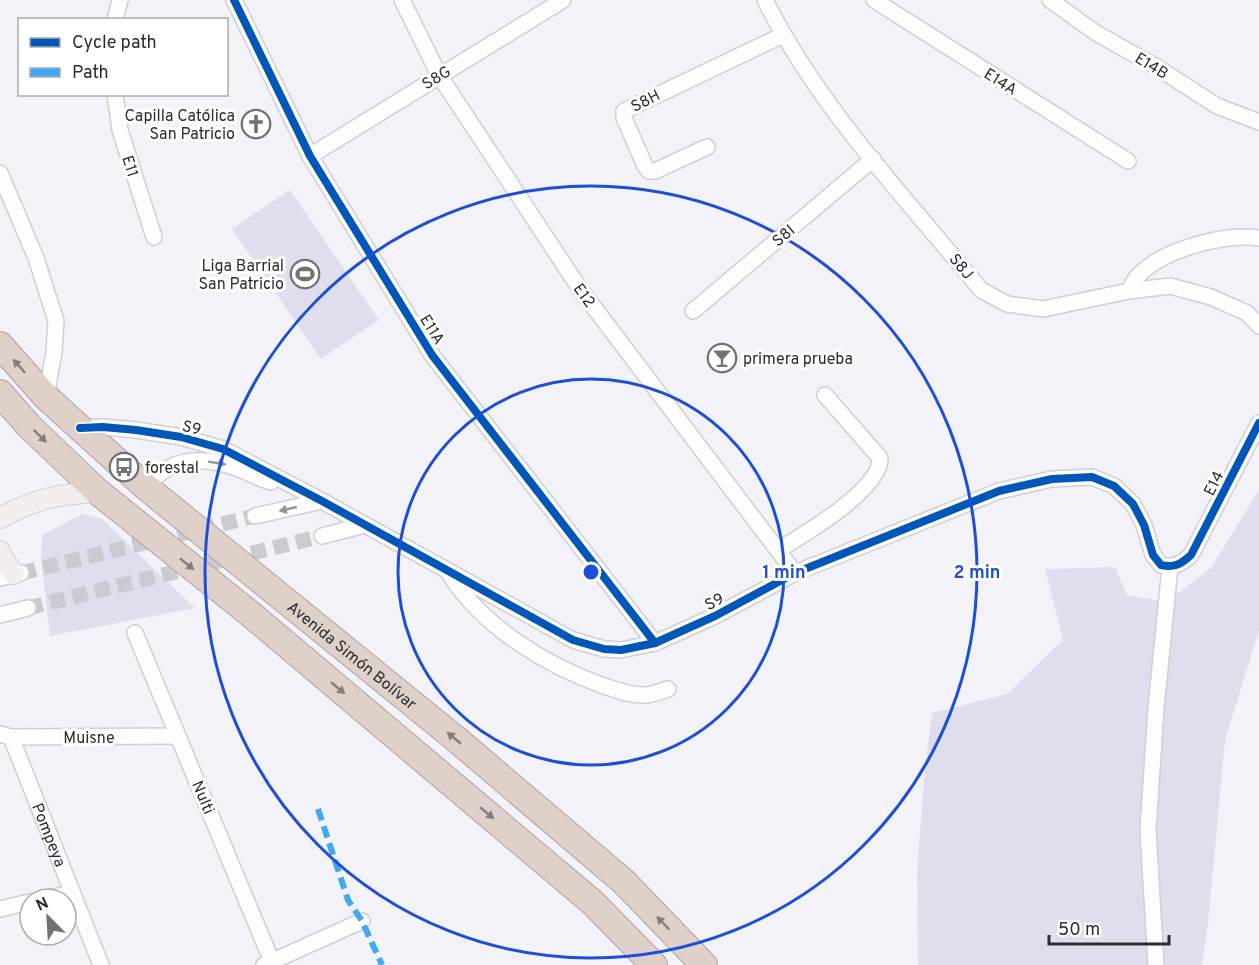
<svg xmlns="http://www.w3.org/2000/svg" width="1259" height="965" font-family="Overpass,sans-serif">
  <rect width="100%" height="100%" fill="#f2f2f8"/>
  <g fill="#dedeee">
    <path d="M290,190L379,320L321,359L232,229Z"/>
    <path d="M1259,490V630L1225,740L1208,923L1202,965H918L917,871L925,768L932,713L1007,694L1063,640L1045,569L1115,567L1127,595L1166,602L1211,568Z"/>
    <path d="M82,514L102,519L195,608L50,636L41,558L42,535Z"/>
  </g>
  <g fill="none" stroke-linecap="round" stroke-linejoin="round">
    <g stroke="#cacad0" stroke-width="15" stroke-dasharray="15 8" stroke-linecap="butt">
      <path d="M21,573L255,516"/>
      <path d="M28,608L322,536"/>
    </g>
    <g stroke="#cfd0d4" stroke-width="18">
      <g id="street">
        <path d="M234,0L310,156L432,355L655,643"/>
        <path d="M402,0L439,75L580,289L795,573"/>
        <path d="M765,0C819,108 905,197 981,290L1007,304L1043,309L1129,291L1170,286L1211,297L1247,313L1259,326"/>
        <path d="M874,0L1128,161"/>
        <path d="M1050,0L1096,33L1155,66L1217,106L1259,122"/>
        <path d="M115,20L120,0"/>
        <path d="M115,94L120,130L154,237"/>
        <path d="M707,147L655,171H649L645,166L624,118V111L783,35"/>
        <path d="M310,156L563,0"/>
        <path d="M0,173L36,258L56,321L54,352L46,397"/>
        <path d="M1129,291C1132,285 1134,279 1139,275C1164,249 1225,233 1259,238"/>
        <path d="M693,311L873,159"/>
        <path d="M80,428L103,427L136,430L181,437L223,449L322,501L573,640L604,649L621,650L655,643L715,616L795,573L999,491L1052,479L1092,477L1114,486L1133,504L1144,525L1153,555L1161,565C1175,568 1181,564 1191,555L1259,423"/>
        <path d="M147,488C165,460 197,456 227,465C243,469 256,478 271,482"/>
        <path d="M255,516L322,501"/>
        <path d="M322,536L365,525"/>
        <path d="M778,550C802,536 882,489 880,458L825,395"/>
        <path d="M449,573C481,626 547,666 604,686C616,690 632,696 645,695C652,695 661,691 668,689"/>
        <path d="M0,578L21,573"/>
        <path d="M0,615L28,608"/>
        <path d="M135,633L272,962"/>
        <path d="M0,734L11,737L178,736"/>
        <path id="s1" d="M11,737L101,965"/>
        <path d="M45,899L71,893"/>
        <path d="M0,909L30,902"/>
        <path d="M264,965L362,921"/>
        <path d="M1156,965L1148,830L1156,708L1170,567"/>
      </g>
    </g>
    <g stroke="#cfd0d4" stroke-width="22">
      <g id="secondary">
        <path d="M0,518C35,499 58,494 98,492"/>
        <path d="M0,551L1,556L14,574"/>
      </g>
    </g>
    <g stroke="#b1a19d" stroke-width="28">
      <g id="highway">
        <path id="s2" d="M0,345L46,397L79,427L147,488L456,739L624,882L704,965"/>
        <path d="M0,393L29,426L98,492L248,612L592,902L654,965"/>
      </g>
    </g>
    <use href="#street" stroke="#fdfdfe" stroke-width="15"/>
    <use href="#secondary" stroke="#f4efef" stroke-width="20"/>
    <use href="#highway" stroke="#dfd0ca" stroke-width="26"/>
    <path stroke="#3fa9f5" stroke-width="6" stroke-dasharray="12 6" stroke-linecap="butt" d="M318,809L348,900L362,921L382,965"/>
    <g stroke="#fff" stroke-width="11">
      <g id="cycleway">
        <path d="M234,0L310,156L432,355L655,643"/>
        <path d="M80,428L103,427L136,430L181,437L223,449L322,501L573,640L604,649L621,650L655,643L715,616L795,573L999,491L1052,479L1092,477L1114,486L1133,504L1144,525L1153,555L1161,565C1175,568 1181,564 1191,555L1259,423"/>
      </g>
    </g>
    <use href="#cycleway" stroke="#0057b8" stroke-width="8"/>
  </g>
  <defs><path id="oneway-solid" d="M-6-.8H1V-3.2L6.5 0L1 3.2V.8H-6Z" transform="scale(1.5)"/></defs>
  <g fill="#867e7d">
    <use href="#oneway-solid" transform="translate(19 366) rotate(-132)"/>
    <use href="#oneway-solid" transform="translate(40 436) rotate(44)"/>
    <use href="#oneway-solid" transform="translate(187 564) rotate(39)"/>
    <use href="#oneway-solid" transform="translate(338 688) rotate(40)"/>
    <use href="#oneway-solid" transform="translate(454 738) rotate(-140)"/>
    <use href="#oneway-solid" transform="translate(487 813) rotate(40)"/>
    <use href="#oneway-solid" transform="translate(663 923) rotate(-134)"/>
  </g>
  <g fill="#949497">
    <use href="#oneway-solid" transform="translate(217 463) rotate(9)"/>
    <use href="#oneway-solid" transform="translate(288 509) rotate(167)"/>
  </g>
  <g fill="none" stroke="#1d4ed8" stroke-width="3">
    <circle cx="591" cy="572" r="193"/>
    <circle cx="591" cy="572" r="386"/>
  </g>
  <defs>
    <g id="church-ring" transform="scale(1.5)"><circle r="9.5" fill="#fff" stroke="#717176" stroke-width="1.5"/><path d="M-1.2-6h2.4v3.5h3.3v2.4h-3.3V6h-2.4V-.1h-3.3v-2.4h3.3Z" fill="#717176"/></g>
    <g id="stadium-ring" transform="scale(1.5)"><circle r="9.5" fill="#fff" stroke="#717176" stroke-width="1.5"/><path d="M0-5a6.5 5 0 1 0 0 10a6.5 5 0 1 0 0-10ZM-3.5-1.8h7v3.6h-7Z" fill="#717176"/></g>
    <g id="bar-ring" transform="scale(1.5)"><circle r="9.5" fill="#fff" stroke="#717176" stroke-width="1.5"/><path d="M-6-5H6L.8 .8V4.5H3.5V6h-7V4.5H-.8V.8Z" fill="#717176"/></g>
    <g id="bus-ring" transform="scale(1.5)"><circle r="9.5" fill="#fff" stroke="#717176" stroke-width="1.5"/><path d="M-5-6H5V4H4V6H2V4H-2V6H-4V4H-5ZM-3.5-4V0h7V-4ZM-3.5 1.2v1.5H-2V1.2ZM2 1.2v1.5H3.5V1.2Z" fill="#717176"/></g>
  </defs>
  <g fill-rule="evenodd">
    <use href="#church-ring" x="256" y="124"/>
    <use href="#stadium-ring" x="305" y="274"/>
    <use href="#bar-ring" x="722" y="358"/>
    <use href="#bus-ring" x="124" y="467"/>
  </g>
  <g text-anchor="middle" stroke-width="6" stroke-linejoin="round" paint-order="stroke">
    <g font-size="16" fill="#2c2c30" stroke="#fff">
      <text transform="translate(1152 65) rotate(31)" y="6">E14B</text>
      <text transform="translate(436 77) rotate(-32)" y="6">S8G</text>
      <text transform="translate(1001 81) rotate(32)" y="6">E14A</text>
      <text transform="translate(645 100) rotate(-27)" y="6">S8H</text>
      <text transform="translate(131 166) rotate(72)" y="6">E11</text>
      <text transform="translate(783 235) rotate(-40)" y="6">S8I</text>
      <text transform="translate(962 266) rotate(51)" y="6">S8J</text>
      <text transform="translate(585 295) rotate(54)" y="6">E12</text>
      <text transform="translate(433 329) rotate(58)" y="6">E11A</text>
      <text transform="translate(192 427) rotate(14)" y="6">S9</text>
      <text transform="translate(1213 483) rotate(-63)" y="6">E14</text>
      <text transform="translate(714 601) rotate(-28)" y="6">S9</text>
      <text dy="6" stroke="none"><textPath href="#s2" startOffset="470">Avenida Simón Bolívar</textPath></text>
      <text x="89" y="743">Muisne</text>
      <text transform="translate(204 797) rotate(67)" y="6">Nulti</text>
      <text dy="6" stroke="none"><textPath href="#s1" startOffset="105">Pompeya</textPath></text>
    </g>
    <g font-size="16" fill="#2c2c30" stroke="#fff" text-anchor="end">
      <text x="235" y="121">Capilla Católica<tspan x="235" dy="18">San Patricio</tspan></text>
      <text x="284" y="271">Liga Barrial<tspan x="284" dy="18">San Patricio</tspan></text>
      <text x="743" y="364" text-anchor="start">primera prueba</text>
      <text x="145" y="473" text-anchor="start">forestal</text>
    </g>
  </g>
  <circle cx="591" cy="572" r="9" fill="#1d4ed8" stroke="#fff" stroke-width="3"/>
  <g font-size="18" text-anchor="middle" font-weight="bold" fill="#1d4ed8" stroke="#fff" stroke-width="6" stroke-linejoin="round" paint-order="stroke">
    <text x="784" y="578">1 min</text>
    <text x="977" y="578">2 min</text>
  </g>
  <rect x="18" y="18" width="210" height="78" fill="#ffffff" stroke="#ababac" stroke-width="1.5"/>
  <rect x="30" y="38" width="30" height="9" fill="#0057b8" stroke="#ababac" stroke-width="1.5"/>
  <text x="72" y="48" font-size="18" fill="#2c2c30">Cycle path</text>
  <rect x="30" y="68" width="30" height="9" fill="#3fa9f5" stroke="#ababac" stroke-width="1.5"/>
  <text x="72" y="78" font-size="18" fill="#2c2c30">Path</text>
  <g transform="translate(48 917) rotate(336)"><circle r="28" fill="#ffffff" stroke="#ababac" stroke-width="1.5"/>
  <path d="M0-4.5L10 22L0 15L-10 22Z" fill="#717176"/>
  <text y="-9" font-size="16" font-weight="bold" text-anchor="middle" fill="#2c2c30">N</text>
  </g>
  <path d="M1049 935v9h120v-9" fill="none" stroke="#2c2c30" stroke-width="3"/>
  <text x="1058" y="935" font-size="18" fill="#2c2c30" stroke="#ffffff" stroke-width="4.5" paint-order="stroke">50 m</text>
</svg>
